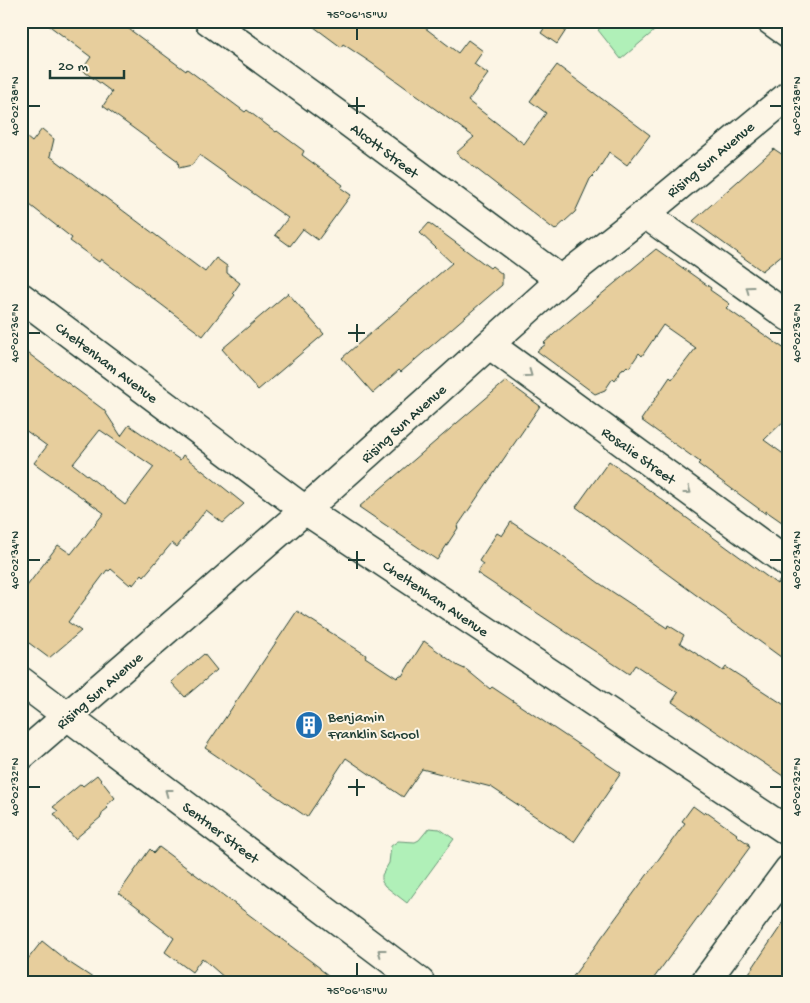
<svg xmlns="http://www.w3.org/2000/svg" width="810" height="1003" font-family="'Gochi Hand',sans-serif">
  <rect width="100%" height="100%" fill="#fcf5e5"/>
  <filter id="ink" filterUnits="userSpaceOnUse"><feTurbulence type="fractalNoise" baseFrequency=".02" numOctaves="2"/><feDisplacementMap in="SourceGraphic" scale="10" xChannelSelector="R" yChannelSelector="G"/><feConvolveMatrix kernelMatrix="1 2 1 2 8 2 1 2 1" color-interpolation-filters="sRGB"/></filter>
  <g filter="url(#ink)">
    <g fill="#b0f0b8" stroke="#689676">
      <path d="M609,21H666L621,59L598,30Z"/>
      <path d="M429,828L440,829L454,839L407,903L385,886L382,882V875L389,863L391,846L398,841L415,842L419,840Z"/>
    </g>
    <g fill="#e7ce9d" stroke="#1f3d34" fill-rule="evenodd">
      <path d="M43,21H118L186,71L187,69L245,112L247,110L276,132L277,131L304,151L302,155L343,185L341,188L351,195L318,240L303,229L290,246L275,235L288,218L199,155L192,165L179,168L178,161L103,106L112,92L82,70L91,57Z"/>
      <path d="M306,21H416L458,53L468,40L483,51L474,64L488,74L468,101L524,144L546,113L530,101L557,65L650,135L627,165L609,152L597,172L590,179L575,212L555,230L456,153L474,137L373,64L343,44L341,47Z"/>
      <path d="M549,21H572L557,44L541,33Z"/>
      <path d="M42,129L54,139L50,156L205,272L216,258L227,266V273L240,283L233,293L235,295L203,336L101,259L99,262L70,241L72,238L21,198V133L32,142Z"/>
      <path d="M774,149L789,159V249L762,271L693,221Z"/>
      <path d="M429,223L490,268L492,266L502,274V285L401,372L399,370L373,393L342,358L452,263L420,233Z"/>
      <path d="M656,249L711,288L710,290L730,304L726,308L789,352V416L764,440L789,458V527L766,511V514L698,464L700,462L641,420L670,377L672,379L696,348L663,325L642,356L639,353L629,368L627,366L624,369L623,368L615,380L613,378L605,390L595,394L537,351L546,344L544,343L563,326Z"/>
      <path d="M288,293L324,334L258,390L222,349Z"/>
      <path d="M21,348L104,410L121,436L129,425L180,460L183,455L244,504L223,523L206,510L177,547L172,543L144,576L142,574L133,585L132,583L130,585L111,569L109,571L107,570L68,622L81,631L49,658L21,637V594L58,545L71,554L104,513L34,463L47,446L21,427ZM100,430L154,467L125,505L73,464Z"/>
      <path d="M506,381L540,406L457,527L458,528L437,560L359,507Z"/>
      <path d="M609,461L777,584L782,578L789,579V663L576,507Z"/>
      <path d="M511,522L548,546L599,583L667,628L668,625L684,635L680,643L723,671L726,667L789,708V780L672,702L678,693L635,665L629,674L477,573L483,564L479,561L497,533L502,536Z"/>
      <path d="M297,611L366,655L365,657L397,678L400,675L402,676L424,641L458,666L467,670L490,689L492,687L621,773L574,842L491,787L422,769L403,797L346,758L307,817L205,748Z"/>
      <path d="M204,654L217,670L185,697L171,682Z"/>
      <path d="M97,775L115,798L106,806L108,808L103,812L101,817L75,839L54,814L58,811L53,807L81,784L83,786Z"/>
      <path d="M693,806L704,814L706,812L737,834L736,835L749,844L748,846L750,847L651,982H569L685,823L682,821Z"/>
      <path d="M159,847L320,968V969L337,982H235L228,976L226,979L202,958L192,972L165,952L174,938L149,919L151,917L119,893L150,849L154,853Z"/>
      <path d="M789,914V982H743Z"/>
      <path d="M42,941L67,961L99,982H21V968Z"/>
    </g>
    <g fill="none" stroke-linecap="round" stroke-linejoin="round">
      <g stroke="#1f3d34" stroke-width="31">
        <g id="minor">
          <path d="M209,21L348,122L561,280"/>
          <path d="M771,21L789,34"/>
          <path d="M645,214L789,317"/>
          <path d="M21,297L305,510L789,832"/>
          <path d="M490,345L789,564"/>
          <path d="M21,681L420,982"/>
          <path d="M705,982L789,869"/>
        </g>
      </g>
      <g stroke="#1f3d34" stroke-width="31">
        <path id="secondary" d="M21,756L305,510L561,280L645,214L789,95"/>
      </g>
      <use href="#minor" stroke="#fcf5e5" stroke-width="28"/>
      <use href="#secondary" stroke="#fcf5e5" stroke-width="28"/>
    </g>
    <defs><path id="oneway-chevron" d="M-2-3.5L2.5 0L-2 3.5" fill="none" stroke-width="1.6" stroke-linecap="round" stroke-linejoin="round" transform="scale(1.25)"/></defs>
    <g stroke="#8e998c">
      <use href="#oneway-chevron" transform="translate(749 289) rotate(-144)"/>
      <use href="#oneway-chevron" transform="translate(529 374) rotate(36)"/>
      <use href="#oneway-chevron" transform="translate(688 491) rotate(36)"/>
      <use href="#oneway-chevron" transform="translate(168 792) rotate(-143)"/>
      <use href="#oneway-chevron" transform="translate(381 952) rotate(-143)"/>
    </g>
  </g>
  <path fill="none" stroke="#1f3d34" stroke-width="2" d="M357,28V40M357,97V114M28,106H40M348,106H365M770,106H782M357,324V342M28,333H40M348,333H365M770,333H782M357,551V569M28,560H40M348,560H365M770,560H782M357,779V796M28,787H40M348,787H365M770,787H782M357,963V976"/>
  <defs>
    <g id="building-disc" transform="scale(1.4375)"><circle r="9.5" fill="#1f6fb2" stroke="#fcf5e5"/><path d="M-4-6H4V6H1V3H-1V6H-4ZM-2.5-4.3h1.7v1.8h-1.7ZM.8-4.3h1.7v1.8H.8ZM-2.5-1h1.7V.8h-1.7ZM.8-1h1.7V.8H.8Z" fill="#fff"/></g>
  </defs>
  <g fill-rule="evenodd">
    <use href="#building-disc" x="309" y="725"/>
  </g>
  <g text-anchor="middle" stroke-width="4" stroke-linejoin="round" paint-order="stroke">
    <g font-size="15" fill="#1f3d34" stroke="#fcf5e5">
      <text transform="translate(385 150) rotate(37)" y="5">Alcott Street</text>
      <text transform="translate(710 159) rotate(-40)" y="5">Rising Sun Avenue</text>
      <text transform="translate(107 362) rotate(37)" y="5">Cheltenham Avenue</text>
      <text transform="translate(403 423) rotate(-42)" y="5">Rising Sun Avenue</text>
      <text transform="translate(639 455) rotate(36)" y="5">Rosalie Street</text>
      <text transform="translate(436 598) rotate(34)" y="5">Cheltenham Avenue</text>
      <text transform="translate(99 690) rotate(-41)" y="5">Rising Sun Avenue</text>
      <text transform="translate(221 832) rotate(37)" y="5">Sentner Street</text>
    </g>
    <g font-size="15" fill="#1f3d34" stroke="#fcf5e5" text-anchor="start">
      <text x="328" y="721">Benjamin<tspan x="328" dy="17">Franklin School</tspan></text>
    </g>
  </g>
  <rect width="810" height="1003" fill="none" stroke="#fcf5e5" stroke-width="55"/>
  <path d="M50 70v8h74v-8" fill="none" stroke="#1f3d34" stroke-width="2.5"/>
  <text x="58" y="70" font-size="15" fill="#1f3d34" stroke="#fcf5e5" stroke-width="4" paint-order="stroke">20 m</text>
  <rect x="28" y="28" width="754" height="948" fill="none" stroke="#1f3d34" stroke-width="2"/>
  <g font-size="12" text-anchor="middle" fill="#1f3d34">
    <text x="357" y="18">75°06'15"W</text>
    <text transform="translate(14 106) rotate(-90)" y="4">40°02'38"N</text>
    <text transform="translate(796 106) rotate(-90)" y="4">40°02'38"N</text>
    <text transform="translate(14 333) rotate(-90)" y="4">40°02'36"N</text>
    <text transform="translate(796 333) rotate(-90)" y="4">40°02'36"N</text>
    <text transform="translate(14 560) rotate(-90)" y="4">40°02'34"N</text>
    <text transform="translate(796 560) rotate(-90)" y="4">40°02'34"N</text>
    <text transform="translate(14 787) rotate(-90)" y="4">40°02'32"N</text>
    <text transform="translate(796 787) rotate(-90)" y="4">40°02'32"N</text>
    <text x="357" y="994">75°06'15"W</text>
  </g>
</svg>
